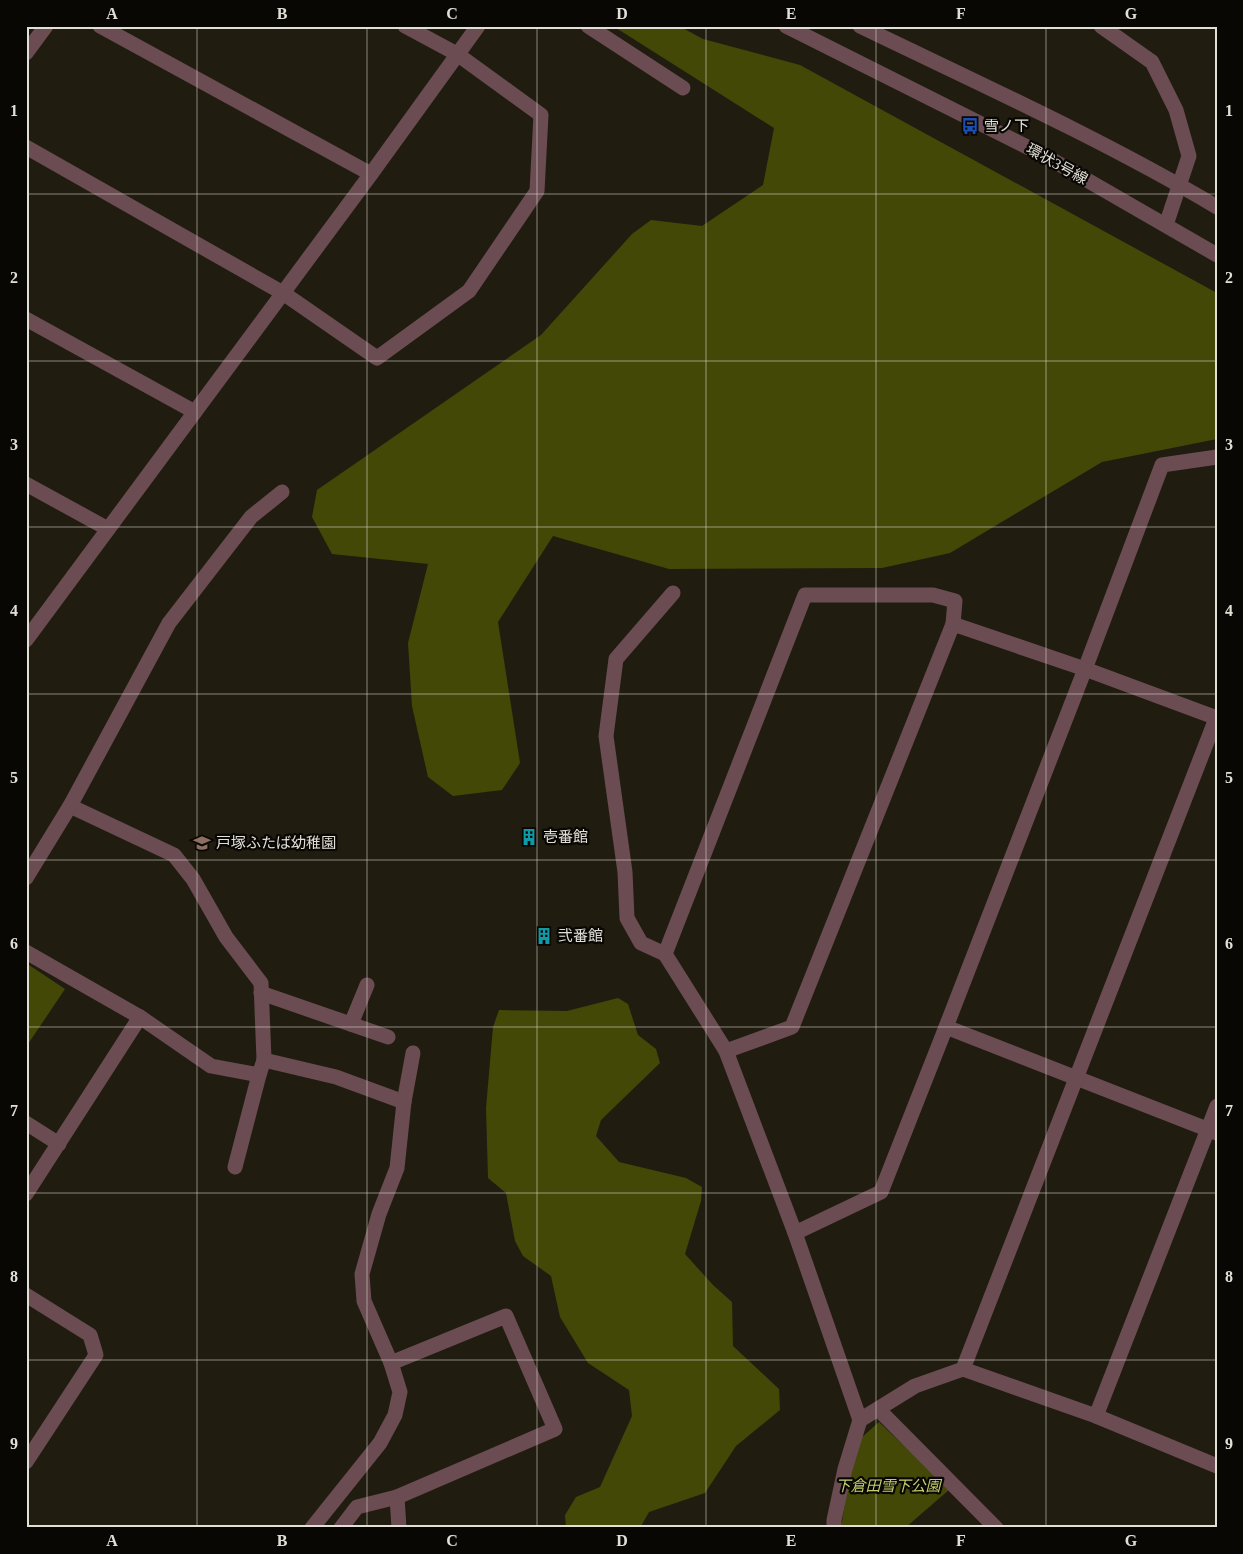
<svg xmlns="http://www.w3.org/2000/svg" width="1243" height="1554" font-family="'Times New Roman','Noto Sans JP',serif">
  <rect width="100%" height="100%" fill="#211c10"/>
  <g fill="#434807">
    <path d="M613,26H679L703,39L800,65L1217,293V439L1102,462L950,553L882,568L669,569L553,536L498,622L520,763L502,790L453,796L428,777L412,706L408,643L428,564L332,554L312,517L317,490L541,335L632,234L651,220L702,226L763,185L774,128Z"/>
    <path d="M26,963L65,989L26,1047Z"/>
    <path d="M618,998L628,1004L638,1035L656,1049L660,1063L601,1120L596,1136L619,1162L686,1178L702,1187L701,1201L685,1254L713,1285L732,1302L733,1346L779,1389L780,1410L736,1446L705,1493L649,1512L640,1528H566L565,1515L576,1497L600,1487L632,1416L629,1390L588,1363L560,1317L551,1276L523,1256L515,1241L506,1193L488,1178L486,1108L493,1027L499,1010L567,1011Z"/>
    <path d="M879,1422L950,1489L905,1528H841L850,1470L861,1438Z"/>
  </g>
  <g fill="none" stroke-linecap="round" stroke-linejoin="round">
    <g stroke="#6a4c52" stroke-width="15">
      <path d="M100,26L371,174"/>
      <path d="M588,26L683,88"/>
      <path d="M786,26L1047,157L1217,255"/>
      <path d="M860,26C980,84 1102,139 1217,207"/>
      <path d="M1101,26L1152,62L1176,110L1189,156L1166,225"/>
      <path d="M26,53L46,26"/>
      <path d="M26,147L283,293L377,358L469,291L537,191L541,115L457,54L405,26"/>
      <path d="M26,319L195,412"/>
      <path d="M26,484L108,529"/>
      <path d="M26,640L371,174L478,26"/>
      <path d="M70,806L174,855L193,879L226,937L261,983L264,1060L259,1075L211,1066L140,1017"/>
      <path d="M26,878L70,806L169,623L251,517L282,492"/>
      <path d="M26,952L140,1017L26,1194"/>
      <path d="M665,954L641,943L627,918L625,872L606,736L616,659L673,593"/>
      <path d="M261,993L388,1037"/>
      <path d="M351,1024L367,985"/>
      <path d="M946,1027L1085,669L1162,465L1217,457"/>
      <path d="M726,1051L665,954L805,595H933L955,601L953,624"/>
      <path d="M264,1060L336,1077L404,1102L397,1168L379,1214L362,1274L364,1301L391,1363L400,1392L395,1415L380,1443L312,1528"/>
      <path d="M404,1102L413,1053"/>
      <path d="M26,1123L59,1144"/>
      <path d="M235,1167L259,1075"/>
      <path d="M795,1233L881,1192L946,1027L1217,1133"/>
      <path d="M26,1295L90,1335L96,1355L26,1462"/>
      <path d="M391,1363L506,1316L555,1429L397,1497"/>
      <path d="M963,1369L1217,716"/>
      <path d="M879,1410L996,1528"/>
      <path d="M1096,1416L1217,1106"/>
      <path d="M860,1420L915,1386L963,1369L1096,1416L1217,1466"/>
      <path d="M341,1528L357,1507L397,1497L399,1528"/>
      <path d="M834,1528V1520L845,1469L860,1420L795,1233L726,1051L792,1027L953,624L1085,669L1217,718"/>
    </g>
  </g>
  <path fill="none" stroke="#e2dfd7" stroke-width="1" stroke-opacity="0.55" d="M197,26V1528M367,26V1528M537,26V1528M706,26V1528M876,26V1528M1046,26V1528M26,194H1217M26,361H1217M26,527H1217M26,694H1217M26,860H1217M26,1027H1217M26,1193H1217M26,1360H1217"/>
  <defs>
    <g id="bus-bare" transform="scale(1.35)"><path d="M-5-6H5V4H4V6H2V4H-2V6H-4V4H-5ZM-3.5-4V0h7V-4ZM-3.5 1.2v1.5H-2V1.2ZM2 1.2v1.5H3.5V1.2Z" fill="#1a4fb4" stroke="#090703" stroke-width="2.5" paint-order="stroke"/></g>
    <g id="building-bare" transform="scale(1.35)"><path d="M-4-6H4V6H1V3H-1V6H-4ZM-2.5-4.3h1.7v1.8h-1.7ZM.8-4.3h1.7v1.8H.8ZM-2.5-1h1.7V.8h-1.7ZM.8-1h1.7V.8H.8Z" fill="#0f9aa8" stroke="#090703" stroke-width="2.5" paint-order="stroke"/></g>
    <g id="school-bare" transform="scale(1.35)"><path d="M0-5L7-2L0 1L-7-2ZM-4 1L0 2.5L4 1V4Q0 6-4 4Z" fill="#8d6e63" stroke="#090703" stroke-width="2.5" paint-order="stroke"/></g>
  </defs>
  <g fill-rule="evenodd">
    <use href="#bus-bare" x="970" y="126"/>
    <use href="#building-bare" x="529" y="837"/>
    <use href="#school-bare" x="202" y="843"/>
    <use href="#building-bare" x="544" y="936"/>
  </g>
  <g text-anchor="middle" stroke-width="4.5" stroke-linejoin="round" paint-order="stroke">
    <g font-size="15" fill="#e2dfd7" stroke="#090703" text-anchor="start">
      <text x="984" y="131">雪ノ下</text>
      <text x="543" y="842">壱番館</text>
      <text x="216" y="848">戸塚ふたば幼稚園</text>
      <text x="558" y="941">弐番館</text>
    </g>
    <g font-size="15" fill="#e2dfd7" stroke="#090703">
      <text transform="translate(1057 164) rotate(29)" y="5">環状3号線</text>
    </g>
    <g font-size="15" font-style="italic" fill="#c4ce6c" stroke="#090703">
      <text x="888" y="1491">下倉田雪下公園</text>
    </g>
  </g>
  <rect width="1243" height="1554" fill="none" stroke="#090703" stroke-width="55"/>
  <rect x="28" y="28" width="1188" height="1498" fill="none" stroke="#e2dfd7" stroke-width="2"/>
  <g font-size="16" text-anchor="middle" font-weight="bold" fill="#e2dfd7">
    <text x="112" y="19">A</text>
    <text x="282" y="19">B</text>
    <text x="452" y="19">C</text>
    <text x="622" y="19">D</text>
    <text x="791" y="19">E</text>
    <text x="961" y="19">F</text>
    <text x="1131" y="19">G</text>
    <text x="14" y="116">1</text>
    <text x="1229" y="116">1</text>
    <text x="14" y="283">2</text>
    <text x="1229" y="283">2</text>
    <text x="14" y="450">3</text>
    <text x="1229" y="450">3</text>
    <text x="14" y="616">4</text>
    <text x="1229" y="616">4</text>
    <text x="14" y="783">5</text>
    <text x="1229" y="783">5</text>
    <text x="14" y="949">6</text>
    <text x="1229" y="949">6</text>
    <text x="14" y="1116">7</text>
    <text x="1229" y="1116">7</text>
    <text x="14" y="1282">8</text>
    <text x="1229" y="1282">8</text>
    <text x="14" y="1449">9</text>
    <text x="1229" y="1449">9</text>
    <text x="112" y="1546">A</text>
    <text x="282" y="1546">B</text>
    <text x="452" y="1546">C</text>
    <text x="622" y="1546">D</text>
    <text x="791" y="1546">E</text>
    <text x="961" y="1546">F</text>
    <text x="1131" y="1546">G</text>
  </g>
</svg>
